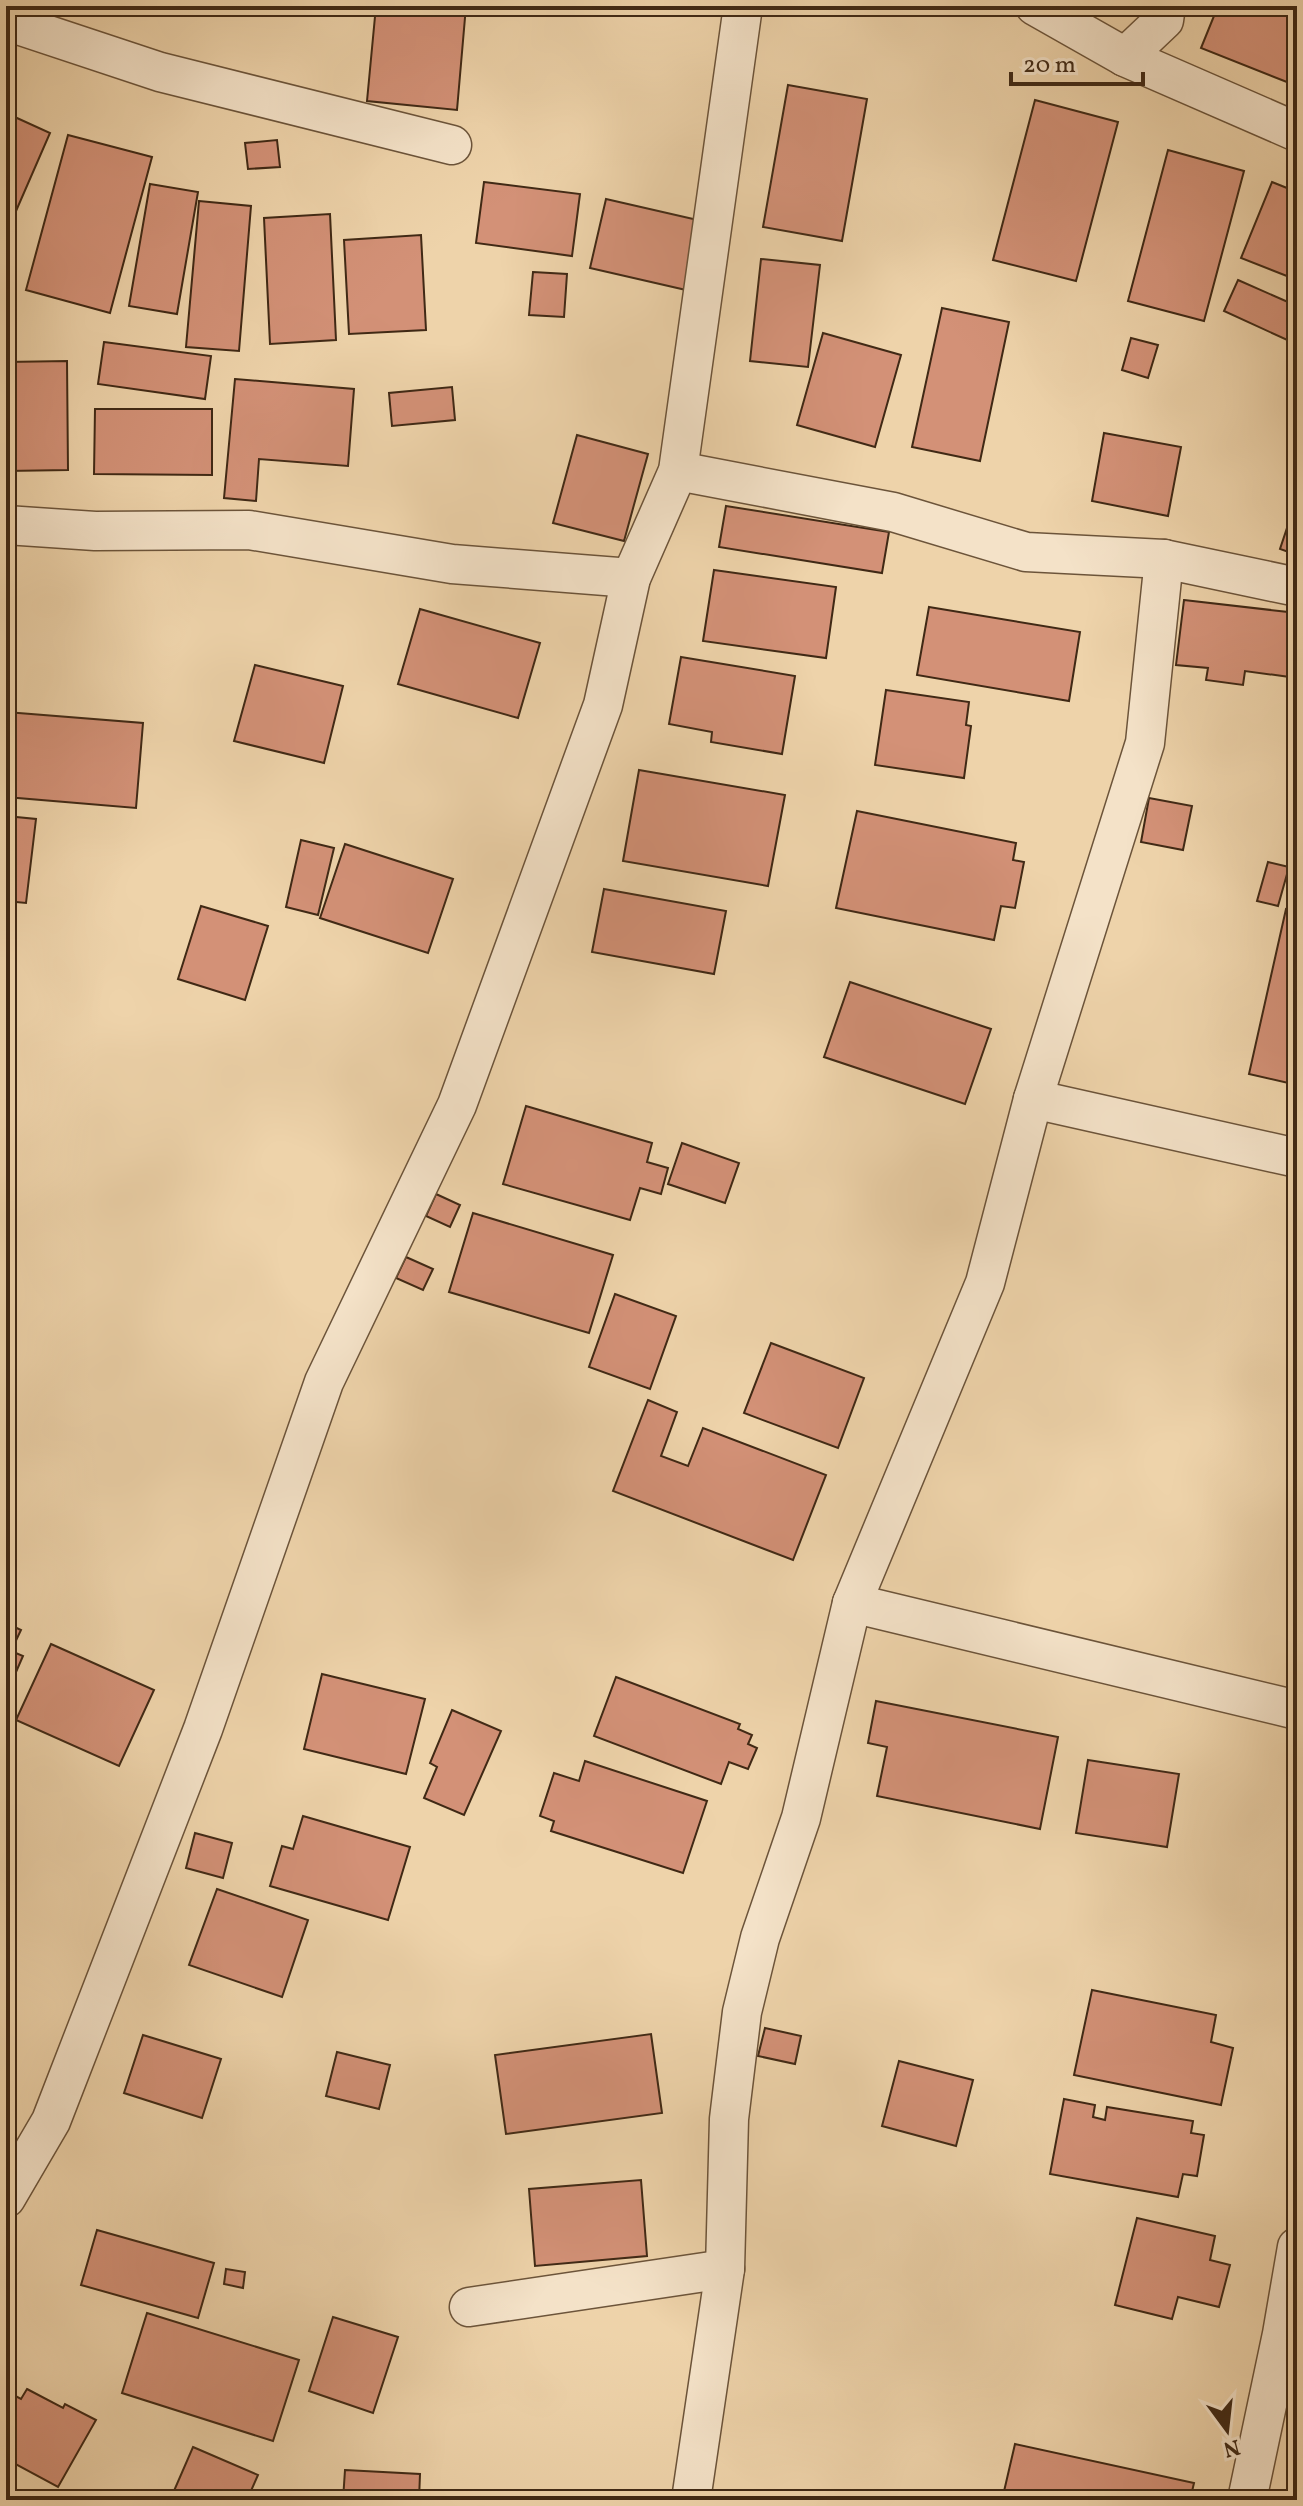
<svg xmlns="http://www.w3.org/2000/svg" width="1303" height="2506" font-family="Vollkorn,serif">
  <rect width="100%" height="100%" fill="#eed3aa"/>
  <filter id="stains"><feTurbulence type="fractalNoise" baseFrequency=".0025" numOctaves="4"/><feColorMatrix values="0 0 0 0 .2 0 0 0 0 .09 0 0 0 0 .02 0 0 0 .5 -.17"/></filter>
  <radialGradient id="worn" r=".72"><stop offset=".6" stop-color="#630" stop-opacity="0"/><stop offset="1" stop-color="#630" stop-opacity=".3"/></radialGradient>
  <g fill="#d39177" stroke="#402915" stroke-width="2">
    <path d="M376,6H466L457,110L367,101Z"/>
    <path d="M1218,6H1278L1297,13V86L1201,48Z"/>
    <path d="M788,85L867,99L842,241L763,227Z"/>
    <path d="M1035,100L1118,122L1076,281L993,260Z"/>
    <path d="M6,113L50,133L6,234Z"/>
    <path d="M68,135L152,157L110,313L26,290Z"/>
    <path d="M277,140L280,167L248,169L245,143Z"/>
    <path d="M1168,150L1244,171L1204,321L1128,301Z"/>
    <path d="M484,182L580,194L572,256L476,243Z"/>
    <path d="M1272,182L1297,192V280L1241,258Z"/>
    <path d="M150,184L198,192L177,314L129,306Z"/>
    <path d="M606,199L702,221L686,290L590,268Z"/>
    <path d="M199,201L251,206L239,351L186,347Z"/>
    <path d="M330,214L336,340L270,344L264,218Z"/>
    <path d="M421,235L426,330L349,334L344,240Z"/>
    <path d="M761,259L820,265L808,367L750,361Z"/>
    <path d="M533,272L567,274L564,317L529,315Z"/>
    <path d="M1238,280L1297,306L1296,344L1224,311Z"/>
    <path d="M942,308L1009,322L980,461L912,447Z"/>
    <path d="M823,333L901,355L875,447L797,425Z"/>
    <path d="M1131,338L1158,345L1148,378L1122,370Z"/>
    <path d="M104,342L211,356L205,399L98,384Z"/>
    <path d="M67,361L68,470L6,471V362Z"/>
    <path d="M235,379L354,389L348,466L259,459L256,501L224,498Z"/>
    <path d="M452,387L455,420L392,426L389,393Z"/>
    <path d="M95,409H212V475L94,474Z"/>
    <path d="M1104,433L1181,447L1168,516L1092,501Z"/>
    <path d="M577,435L648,454L624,541L553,523Z"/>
    <path d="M1295,504L1297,505V555L1280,549Z"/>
    <path d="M726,506L889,532L882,573L719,547Z"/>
    <path d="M714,570L836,587L826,658L703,641Z"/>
    <path d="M1184,600L1297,613V678L1245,671L1243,685L1206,680L1208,668L1176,665Z"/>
    <path d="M929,607L1080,632L1069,701L917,675Z"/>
    <path d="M420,609L540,643L518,718L398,684Z"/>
    <path d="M681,657L795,676L782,754L711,742L712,732L669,724Z"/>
    <path d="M255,665L343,686L324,763L234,741Z"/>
    <path d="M886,690L969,702L966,725L971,726L964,778L875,765Z"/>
    <path d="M6,712L143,723L136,808L6,797Z"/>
    <path d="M639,770L785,795L768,886L623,861Z"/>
    <path d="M1149,798L1192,806L1183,850L1141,842Z"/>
    <path d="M857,811L1016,843L1013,860L1024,862L1015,908L1001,906L994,940L836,908Z"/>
    <path d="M6,816L36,819L26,903L6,901Z"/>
    <path d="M301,840L334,848L318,915L286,907Z"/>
    <path d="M345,844L453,879L428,953L320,918Z"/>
    <path d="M1268,862L1289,867L1278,906L1257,901Z"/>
    <path d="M604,889L726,911L714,974L592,952Z"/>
    <path d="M201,906L268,926L245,1000L178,979Z"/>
    <path d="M1286,909L1297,912V1085L1249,1074Z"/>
    <path d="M850,982L991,1029L965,1104L824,1057Z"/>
    <path d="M526,1106L652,1143L647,1162L668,1168L661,1194L640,1188L630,1220L503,1184Z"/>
    <path d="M682,1143L739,1163L725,1203L668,1184Z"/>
    <path d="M436,1194L460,1205L450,1227L426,1216Z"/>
    <path d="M473,1213L613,1255L589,1333L449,1292Z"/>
    <path d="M406,1257L433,1269L423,1290L396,1278Z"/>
    <path d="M615,1294L676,1316L650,1389L589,1367Z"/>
    <path d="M771,1343L864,1378L838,1448L744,1413Z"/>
    <path d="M648,1400L677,1412L661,1456L688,1466L703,1428L826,1475L793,1560L613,1491Z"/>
    <path d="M6,1623L21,1630L11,1651L23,1656L6,1695Z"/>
    <path d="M51,1644L154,1690L119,1766L16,1720Z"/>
    <path d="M322,1674L425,1699L406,1774L304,1749Z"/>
    <path d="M616,1677L740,1724L738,1729L752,1735L748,1744L757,1748L748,1769L729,1762L721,1784L594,1736Z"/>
    <path d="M876,1701L1058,1737L1040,1829L877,1796L887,1747L868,1743Z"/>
    <path d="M452,1710L501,1731L464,1815L424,1798L437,1767L430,1763Z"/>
    <path d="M1088,1760L1179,1774L1167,1847L1076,1833Z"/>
    <path d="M585,1761L707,1801L683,1873L551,1831L554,1821L540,1816L554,1773L579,1781Z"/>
    <path d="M303,1816L410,1847L388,1920L270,1886L282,1846L293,1849Z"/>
    <path d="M195,1833L232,1843L223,1878L186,1868Z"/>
    <path d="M217,1889L308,1920L282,1997L189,1965Z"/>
    <path d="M1092,1990L1216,2015L1211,2042L1233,2048L1221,2105L1074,2075Z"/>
    <path d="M765,2028L801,2036L795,2064L758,2056Z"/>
    <path d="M651,2034L662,2113L506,2134L495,2055Z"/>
    <path d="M143,2035L221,2059L202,2118L124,2093Z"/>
    <path d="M337,2052L390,2065L379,2109L326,2096Z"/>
    <path d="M899,2061L973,2080L956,2146L882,2126Z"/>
    <path d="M1064,2099L1095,2105L1093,2117L1105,2120L1107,2107L1193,2121L1191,2133L1204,2135L1197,2176L1183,2174L1178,2197L1050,2174Z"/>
    <path d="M641,2180L647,2256L535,2266L529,2189Z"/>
    <path d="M1137,2218L1215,2236L1210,2260L1230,2265L1219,2307L1178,2297L1172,2319L1115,2305Z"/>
    <path d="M97,2230L214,2263L198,2318L81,2285Z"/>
    <path d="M226,2269L245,2272L243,2288L224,2284Z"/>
    <path d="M147,2313L299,2360L273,2441L122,2393Z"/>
    <path d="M333,2317L398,2337L373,2413L309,2391Z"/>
    <path d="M27,2389L63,2408L65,2404L96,2420L58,2487L6,2459V2391L21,2399Z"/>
    <path d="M1015,2444L1194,2483L1190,2500H1002Z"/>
    <path d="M193,2447L258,2475L247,2500H170Z"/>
    <path d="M345,2470L420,2474L419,2500H343Z"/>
  </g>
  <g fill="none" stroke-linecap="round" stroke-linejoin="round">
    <g stroke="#6c543a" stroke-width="41">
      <g id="street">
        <path d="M1035,6L1125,57L1164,20L1166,6"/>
        <path d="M6,21L160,72L452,145"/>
        <path d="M1125,57L1297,132"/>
        <path d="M678,471L893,512L1026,552L1164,559L1297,587"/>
        <path d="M6,525L95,531L249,530L452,564L631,578"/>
        <path d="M1033,1099L1297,1158"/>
        <path d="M852,1603L1297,1710"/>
        <path d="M6,2198L51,2121L203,1729L324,1382L457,1105L603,705L631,578L678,471L743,6"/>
        <path d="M469,2307L725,2269"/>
        <path d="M691,2500L725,2269L729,2119L742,2012L760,1938L801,1818L852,1603L985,1283L1033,1099L1145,743L1164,559"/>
        <path d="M1247,2500L1282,2334L1297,2247"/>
      </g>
    </g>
    <use href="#street" stroke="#f4e2c8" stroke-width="38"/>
  </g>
  <rect width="1303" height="2506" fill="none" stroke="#eed3aa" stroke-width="32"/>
  <rect x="8" y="8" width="1287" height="2490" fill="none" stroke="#402915" stroke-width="4"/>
  <rect x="16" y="16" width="1271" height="2474" fill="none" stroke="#402915" stroke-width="2"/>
  <g transform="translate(1227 2430) rotate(165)" stroke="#f4e2c8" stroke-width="6" paint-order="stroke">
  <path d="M0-6L14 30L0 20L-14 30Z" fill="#402915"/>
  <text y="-12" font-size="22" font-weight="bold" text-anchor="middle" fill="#402915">N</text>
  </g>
  <path d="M1011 72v12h132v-12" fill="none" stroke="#402915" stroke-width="4"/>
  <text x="1023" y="72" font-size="24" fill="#402915" stroke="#f4e2c8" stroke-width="6" paint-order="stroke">20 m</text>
  <rect width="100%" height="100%" filter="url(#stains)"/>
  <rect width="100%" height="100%" fill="url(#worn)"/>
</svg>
